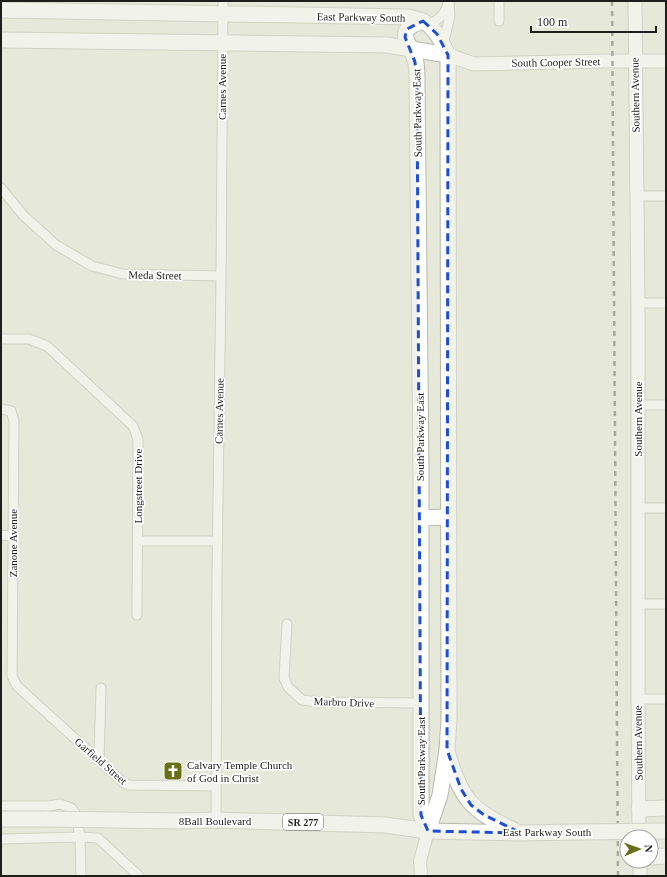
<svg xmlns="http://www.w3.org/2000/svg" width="667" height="877" font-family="Georgia,serif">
  <rect width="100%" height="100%" fill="#e6e8d9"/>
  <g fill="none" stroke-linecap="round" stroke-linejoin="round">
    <g stroke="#b7b9ab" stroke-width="11">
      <g id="minor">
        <path d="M499,21V1"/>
        <path d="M429,25C439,19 445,15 448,3"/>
        <path d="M443,45L450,16L449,1"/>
        <path d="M1,188L23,215L56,245L92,266L123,274L221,276"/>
        <path d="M637,196H666"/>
        <path d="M638,303H666"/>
        <path d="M1,339H29L47,346L133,426L138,439L137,615"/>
        <path d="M637,405H666"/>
        <path d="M1,409L11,411L14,421L12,676L17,686L123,782L128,785L215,786"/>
        <path d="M638,508H666"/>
        <path d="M1,535L12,536"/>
        <path d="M138,541H217"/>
        <path d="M638,604H666"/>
        <path d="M287,624L284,678L288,687L302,700L320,702L420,703"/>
        <path d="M638,699H666"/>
        <path d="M99,759L101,688"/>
        <path d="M1,806H49L60,804L71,808L76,814L80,837L81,876"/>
        <path d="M216,820L217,576L221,276L223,1"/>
        <path d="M1,839L80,837L98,838L139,876"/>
      </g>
    </g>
    <g stroke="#b7b9ab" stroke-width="14">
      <path id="tertiary" d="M421,876L420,861L428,831"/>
    </g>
    <g stroke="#b7b9ab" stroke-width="15">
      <g id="secondary">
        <path d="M635,1L638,303V699L639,837"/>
        <path d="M448,55L474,64L606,61H666"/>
        <path d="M640,861V876"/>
      </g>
    </g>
    <g stroke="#b7b9ab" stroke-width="17">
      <g id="primary">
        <path d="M1,10L409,17C414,19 420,19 424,22C436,28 442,43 448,55L449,719L447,750L440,795L428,831"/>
        <path d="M423,21C391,31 412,43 416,63C417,69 417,76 417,82L421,470V815L428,831"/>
        <path d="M1,40L387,45L448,55"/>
        <path d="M421,518L448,517"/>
        <path d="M448,754C461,799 471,811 514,830"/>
        <path d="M639,809L666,808"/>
        <path d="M1,819H48"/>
        <path d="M178,821L216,820L385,825L428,831L521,833L579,832"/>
        <path d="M651,857L666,856"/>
      </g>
    </g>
    <use href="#minor" stroke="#fff" stroke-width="9"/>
    <use href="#tertiary" stroke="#fff" stroke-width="12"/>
    <use href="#secondary" stroke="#fff" stroke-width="13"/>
    <use href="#primary" stroke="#fff" stroke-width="15"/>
    <path stroke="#606159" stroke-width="2.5" stroke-dasharray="5 5" stroke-linecap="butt" d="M612,1L618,876"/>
    <g stroke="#b7b9ab" stroke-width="17" stroke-linecap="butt">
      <g id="primary-bridge">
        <path d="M48,819L178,821"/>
        <path d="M579,832L666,831"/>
      </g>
    </g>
    <use href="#primary-bridge" stroke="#fff" stroke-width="15"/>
  </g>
  <path d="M0 0H667V877H0ZM423,21L437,34L448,55L447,750L461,789L471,805L484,815L521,833L428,831L421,815L417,82L415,62L405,37L407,29Z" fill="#e6e8d9" fill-opacity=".55" fill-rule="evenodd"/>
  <path fill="none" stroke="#1d4ed8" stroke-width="3" stroke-dasharray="8 5" stroke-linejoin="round" d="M423,21L437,34L448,55L447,750L461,789L471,805L484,815L521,833L428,831L421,815L417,82L415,62L405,37L407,29Z"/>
  <defs>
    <g id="church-square" transform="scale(1)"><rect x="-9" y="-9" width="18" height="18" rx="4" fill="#696f14" stroke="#fff"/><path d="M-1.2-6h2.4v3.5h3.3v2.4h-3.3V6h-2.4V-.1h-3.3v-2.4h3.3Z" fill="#fff"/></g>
  </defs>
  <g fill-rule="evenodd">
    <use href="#church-square" x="173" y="771"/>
  </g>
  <g text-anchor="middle" stroke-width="3.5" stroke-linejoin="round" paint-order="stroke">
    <rect fill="#fff" stroke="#62625f" stroke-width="1" x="283" y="814" width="40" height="16" rx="3"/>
    <g font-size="10" font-weight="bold" fill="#1e1f1a">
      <text x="303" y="826">SR 277</text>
    </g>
    <g font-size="11" fill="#1e1f1a" stroke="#fff">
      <text transform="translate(361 17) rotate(1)" y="4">East Parkway South</text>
      <text transform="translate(556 62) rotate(-1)" y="4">South Cooper Street</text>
      <text transform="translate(222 87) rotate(-90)" y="4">Carnes Avenue</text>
      <text transform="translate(635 95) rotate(-91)" y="4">Southern Avenue</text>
      <text transform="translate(417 113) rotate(-91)" y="4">South Parkway East</text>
      <text transform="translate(155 275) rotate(1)" y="4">Meda Street</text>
      <text transform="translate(219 411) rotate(-89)" y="4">Carnes Avenue</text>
      <text transform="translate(638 419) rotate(-90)" y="4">Southern Avenue</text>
      <text transform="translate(420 437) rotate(-90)" y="4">South Parkway East</text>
      <text transform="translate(138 486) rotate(-90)" y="4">Longstreet Drive</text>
      <text transform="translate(13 543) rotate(-90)" y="4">Zanone Avenue</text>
      <text transform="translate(344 702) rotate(2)" y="4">Marbro Drive</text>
      <text transform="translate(638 743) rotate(-91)" y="4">Southern Avenue</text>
      <text transform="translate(101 761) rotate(41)" y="4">Garfield Street</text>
      <text transform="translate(421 761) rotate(-90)" y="4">South Parkway East</text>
      <text x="215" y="825">8Ball Boulevard</text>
      <text x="547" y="836">East Parkway South</text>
    </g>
    <g font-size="11" fill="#1e1f1a" stroke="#fff" text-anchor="start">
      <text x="187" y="769">Calvary Temple Church<tspan x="187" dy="13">of God in Christ</tspan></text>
    </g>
  </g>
  <rect width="667" height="877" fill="none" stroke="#1e1f1a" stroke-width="4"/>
  <g transform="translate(639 849) rotate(88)"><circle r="19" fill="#ffffff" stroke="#a5a5a3"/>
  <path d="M0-3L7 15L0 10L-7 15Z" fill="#696f14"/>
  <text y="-6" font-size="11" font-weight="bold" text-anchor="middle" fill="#1e1f1a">N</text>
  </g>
  <path d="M531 26v6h125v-6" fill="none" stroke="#1e1f1a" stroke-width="2"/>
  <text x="537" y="26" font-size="12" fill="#1e1f1a" stroke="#ffffff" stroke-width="3" paint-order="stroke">100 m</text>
</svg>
